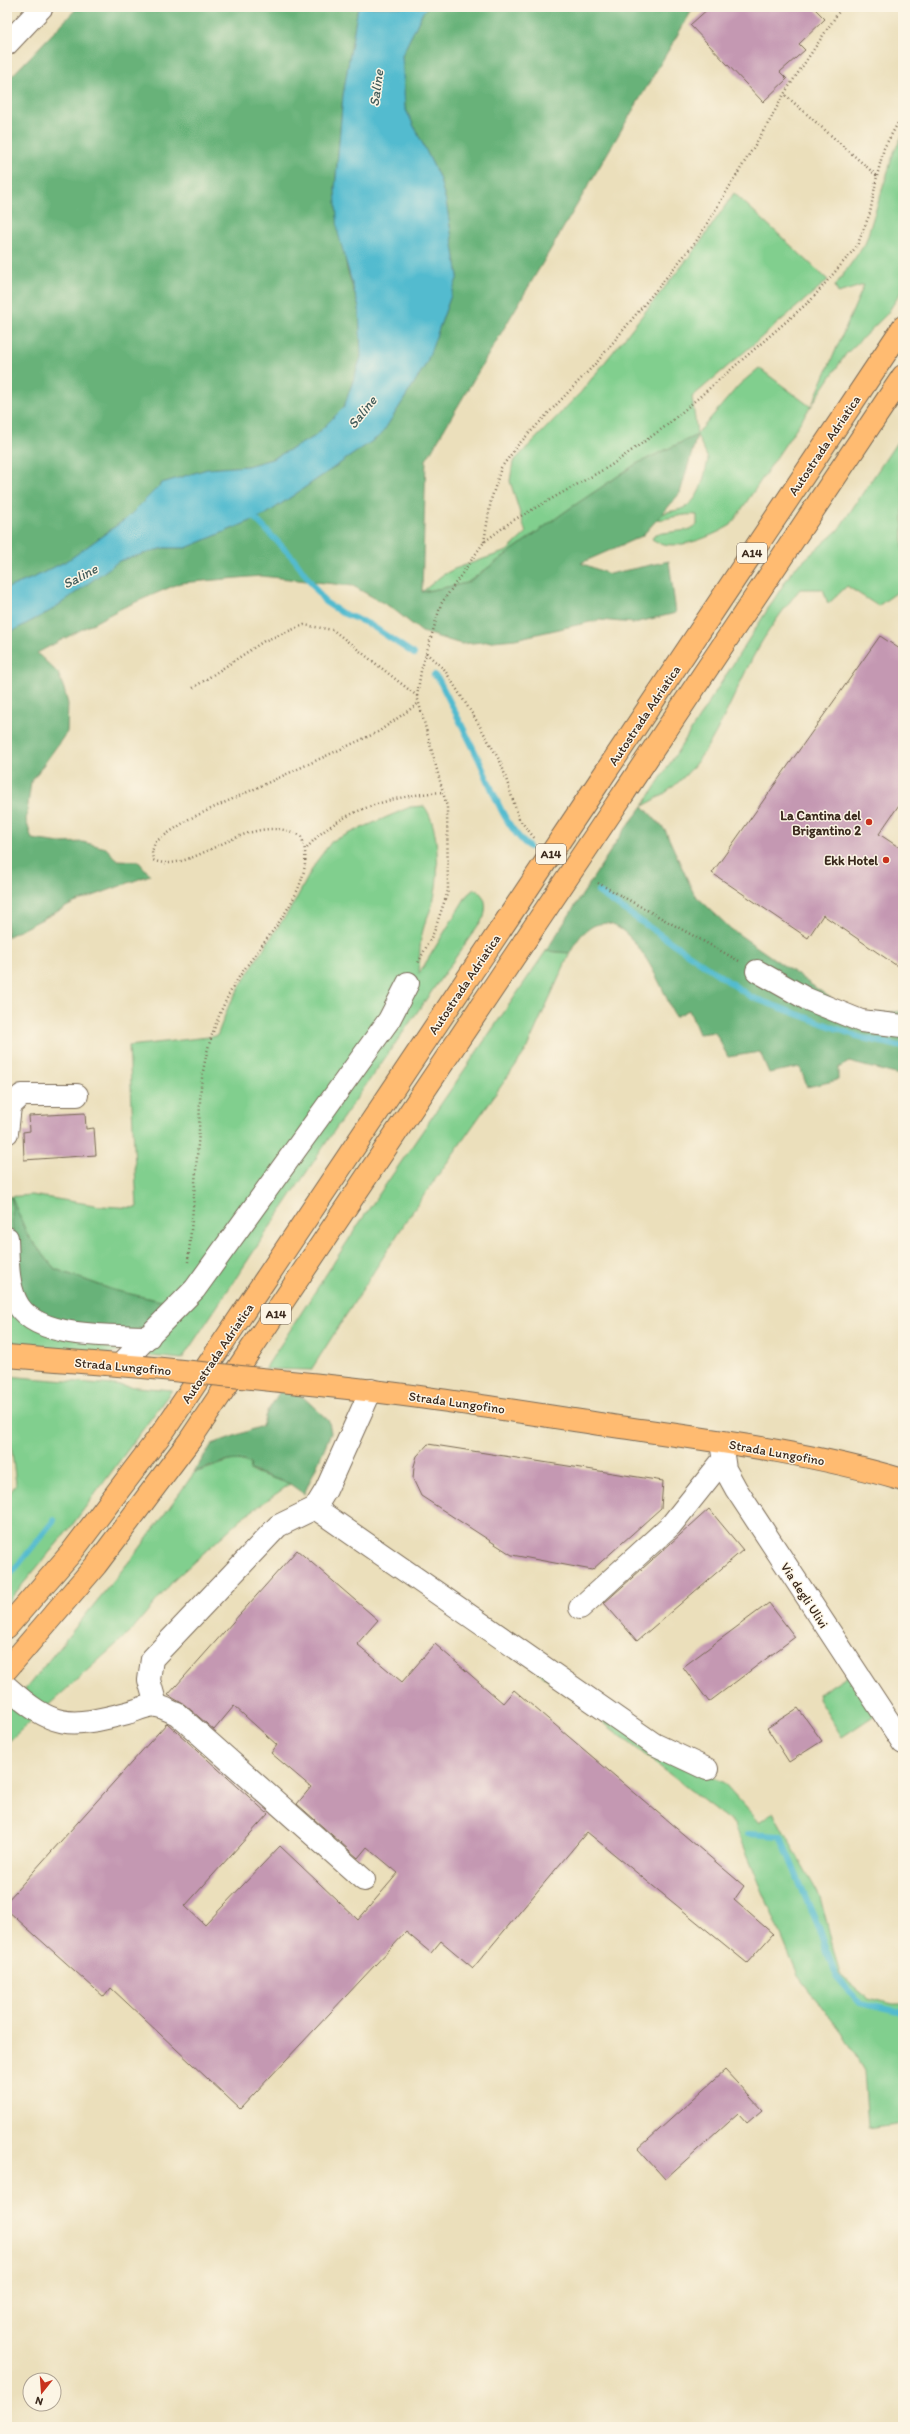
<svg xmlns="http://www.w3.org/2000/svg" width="910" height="2434" font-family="Itim,sans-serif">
  <rect width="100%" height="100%" fill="#fcf5e5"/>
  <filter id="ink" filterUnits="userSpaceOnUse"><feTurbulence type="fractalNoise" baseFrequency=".025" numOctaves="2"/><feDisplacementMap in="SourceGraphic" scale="8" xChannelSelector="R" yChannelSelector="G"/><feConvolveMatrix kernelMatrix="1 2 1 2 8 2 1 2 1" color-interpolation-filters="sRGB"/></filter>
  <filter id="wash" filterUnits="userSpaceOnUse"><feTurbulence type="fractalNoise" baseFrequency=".012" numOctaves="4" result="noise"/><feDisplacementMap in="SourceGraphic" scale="16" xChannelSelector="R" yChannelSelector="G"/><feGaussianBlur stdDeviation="0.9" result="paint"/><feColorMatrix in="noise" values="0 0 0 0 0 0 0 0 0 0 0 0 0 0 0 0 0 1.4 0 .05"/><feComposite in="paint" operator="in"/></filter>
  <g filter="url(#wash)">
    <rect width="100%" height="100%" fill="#ebdfbb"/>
    <g fill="#81cf8e" stroke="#5e7c56" fill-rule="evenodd">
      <path d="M903,134V289L887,314L846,354L731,525C711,537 672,554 652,539L655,534L688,530L697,525V515C683,513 670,519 656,520C666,509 669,513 681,509C701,501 704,477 708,459L697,435L636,464L566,511L467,583L422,592L441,576L454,569L507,551L526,533L510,481L513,462L581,392L697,247L734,193L828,280L692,397L697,434L739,385L759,368L811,407L864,285L838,293L835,286L865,244L894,152Z"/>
      <path d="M903,433V588L878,606L847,586L828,604L823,589H800C782,611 766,633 753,657C722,716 707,775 643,806L792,571L838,530Z"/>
      <path d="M424,806C440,826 440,878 433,902C430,913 424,923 422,934C419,946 420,961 419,974L467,895L474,889C486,895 487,904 484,917L340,1122L182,1359L151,1356L134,1349L104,1354L7,1346V1197L31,1195L101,1206L137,1208L129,1046L217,1036L229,1005L256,960L294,903L316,862L332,841L410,807ZM11,1198L28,1236L55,1269L113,1290L165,1302L192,1300L44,1317Z"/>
      <path d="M546,951L570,953L525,1052L410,1215L311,1370L265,1369L360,1222Z"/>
      <path d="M7,1376L172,1390L70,1528L7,1603V1497L16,1484L7,1413Z"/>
      <path d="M236,1459L251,1464L250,1471L290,1484L242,1518L174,1580L130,1632L43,1710L23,1692L140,1548L194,1473Z"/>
      <path d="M482,1628L693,1767L724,1783L759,1822L773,1812L820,1897L840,1975L868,1998L892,2004H903V2123L868,2128L864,2070L842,2033L798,1976L735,1825Z"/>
      <path d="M848,1675L875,1715L842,1737L818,1699L819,1694Z"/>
      <path d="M13,1702L32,1720L7,1743V1707Z"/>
    </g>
    <g fill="#68b279" stroke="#526e4c">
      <path d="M78,7H358L343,95L335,189L347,269L359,308L361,357L344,407L314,437L272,459L247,466L207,469L162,483L127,518L70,559L35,577L7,588V81Z"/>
      <path d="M428,7H694L426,460L422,592L467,583L566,511L636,464L697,435L680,493L664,512L642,536L581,563L609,574L669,561L676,613L634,623L599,620L515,639L461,644L422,632L392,608L353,586L261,576L180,583L122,608L37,653L58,673L64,689L68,704L67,732L31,782L26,820L32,839L60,843L83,842L106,848L117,860L138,861L150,875L74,903L7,937V634L52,610L119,561L164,548H186L265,515L381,435L403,401L426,364L458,276L446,201L439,177L405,108L402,55L423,12Z"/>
      <path d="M643,806L665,830L694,894L731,929L855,1015L903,1011V1076L849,1062L838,1068V1080L807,1087L800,1067L769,1073L760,1052L728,1057L715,1032L699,1034L689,1010L675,1017C664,992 626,896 586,931C579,936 574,946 570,953L546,951L622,833Z"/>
      <path d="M11,1196L28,1236L55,1269L113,1290L165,1302L193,1299L167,1334C131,1331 49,1333 26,1301C12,1281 13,1222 11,1196Z"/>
      <path d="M280,1391L303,1397L329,1421L331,1433L304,1494L290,1484L250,1470L251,1464C234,1454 212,1467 194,1472L212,1444L262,1426L266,1414Z"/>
    </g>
    <path fill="#52bbcf" stroke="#467276" d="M358,7H428L423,12L402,55L405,108L439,177L446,201L458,276L426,364L403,401L381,435L265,515L186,548H164L119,561L52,610L7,634V588L35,577L70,559L127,518L162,483L207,469L247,466L272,459L314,437L344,407L361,357L359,308L338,233L335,189L343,95Z"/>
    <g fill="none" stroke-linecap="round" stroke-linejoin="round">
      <g stroke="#52bbcf" stroke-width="6">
        <path d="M250,513L295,560L325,602L342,613L369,624L414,654"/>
        <path d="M434,675L439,680C452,706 466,733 479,760C493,790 503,825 529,847"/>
        <path d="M598,892L751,997L862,1038L903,1047"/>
        <path d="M7,1579L54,1520"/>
        <path d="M748,1834L780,1836L822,1936L835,1975L860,2003L903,2013"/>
      </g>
    </g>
    <g id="blocks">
      <g fill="#c498b2">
        <path d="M710,7H813L825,19L799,44L805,50L780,72L787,79L763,102L690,25Z"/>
        <path d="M880,636L903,651V799L879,834L903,850V970L823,915L808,938L712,873Z"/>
        <path d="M85,1113L86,1129L94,1128L96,1155L24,1160L23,1132L30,1131L29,1116Z"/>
        <path d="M428,1444L663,1481L661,1508L592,1570L512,1555L421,1496L413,1479L414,1466L417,1456Z"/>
        <path d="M709,1509L743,1550L637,1641L604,1603Z"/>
        <path d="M297,1550L378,1620L357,1644L402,1682L435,1644L503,1703L514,1690L744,1886L734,1900L773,1934L747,1963L587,1832L473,1968L441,1941L431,1953L406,1932L240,2109L111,1988L104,1997L7,1910V1901L167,1723L268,1814L185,1906L205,1925L280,1846L358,1920L398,1873L367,1847L358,1858L297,1804L311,1787L271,1753L277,1745L234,1706L214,1730L185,1705L168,1695Z"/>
        <path d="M769,1603L795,1637L709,1702L683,1667Z"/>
        <path d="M798,1708L822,1741L789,1762L767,1728Z"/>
        <path d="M725,2070L762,2110L747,2123L738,2113L665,2179L638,2149Z"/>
      </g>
    </g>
  </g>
  <g filter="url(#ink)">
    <use href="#blocks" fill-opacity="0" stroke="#796955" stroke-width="1"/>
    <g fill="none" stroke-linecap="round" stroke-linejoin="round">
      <g stroke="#796955" stroke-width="24">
        <g id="minor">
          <path d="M7,44L42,7"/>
          <path d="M757,971L807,999L861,1021L903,1026"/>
          <path d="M7,1133L10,1106L22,1095H77"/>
          <path d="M7,1238C8,1259 7,1282 16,1301C33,1340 112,1335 149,1337"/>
          <path d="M120,1365L195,1289L389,1020L408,983"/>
          <path d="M721,1442L725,1469L736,1489L903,1743"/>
          <path d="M315,1508L654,1744L707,1769"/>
          <path d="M580,1608L671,1525L723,1460"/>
          <path d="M7,1687C54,1729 68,1728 127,1713C135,1711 149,1704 157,1706C164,1707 171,1712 177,1714L364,1880"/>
          <path d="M156,1705L149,1680L152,1659L278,1526L315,1508L326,1490L371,1390"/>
        </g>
      </g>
      <g stroke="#796955" stroke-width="24">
        <g id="major">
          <path d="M7,1356L143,1367"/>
          <path d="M300,1383C405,1393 509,1410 613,1426C710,1440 809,1452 903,1480"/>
        </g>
      </g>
      <g stroke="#796955" stroke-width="24">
        <g id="highway">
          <path d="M601,779L903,327"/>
          <path d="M624,793L903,376"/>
          <path d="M7,1627L71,1553L165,1429L500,930"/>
          <path d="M7,1669L96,1565L190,1440L524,942"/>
        </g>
      </g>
      <g stroke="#796955" stroke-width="2.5" stroke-dasharray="1 3" stroke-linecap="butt">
        <path d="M877,176L884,148L903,114"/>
        <path d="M484,542L491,500L501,468L518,445L597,362L697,240L769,122L784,94L842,7"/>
        <path d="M426,653L444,669L478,723L501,763L519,819L536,840"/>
        <path d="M193,688L264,641L304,625L333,630L417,696L447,807L448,891L434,932L417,965"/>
        <path d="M417,696L421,671L441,604L484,542L512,521L610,466L666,426L811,300L857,246L870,213L877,176L784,94"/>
        <path d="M307,848C337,810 396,795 443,792"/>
        <path d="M598,883L739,961"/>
        <path d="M188,1262C192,1223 195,1183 198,1144C200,1125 199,1106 201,1087C204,1054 216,1017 232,989C255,945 323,888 301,836C247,807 193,878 153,860L152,852L155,842L189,819L378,732L419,703"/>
      </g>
      <use href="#minor" stroke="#fff" stroke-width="22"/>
      <use href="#major" stroke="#ffbb71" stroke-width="22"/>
      <use href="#highway" stroke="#ffbb71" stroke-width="22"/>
      <g stroke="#796955" stroke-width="24" stroke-linecap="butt">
        <path id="major-bridge" d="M143,1367L300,1383"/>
      </g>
      <g stroke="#796955" stroke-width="24" stroke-linecap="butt">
        <g id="highway-bridge">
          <path d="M500,930L601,779"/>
          <path d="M524,942L624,793"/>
        </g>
      </g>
      <use href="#major-bridge" stroke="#ffbb71" stroke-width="22"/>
      <use href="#highway-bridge" stroke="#ffbb71" stroke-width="22"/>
    </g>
  </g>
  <g fill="#c8321e" stroke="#fcf5e5" stroke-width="1.5">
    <circle cx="869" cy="822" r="4"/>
    <circle cx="886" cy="860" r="4"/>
  </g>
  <g text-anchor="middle" stroke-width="3" stroke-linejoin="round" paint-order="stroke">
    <g fill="#fcf5e5" stroke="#75675a" stroke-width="1">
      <rect x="737" y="543" width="30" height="20" rx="3"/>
      <rect x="536" y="844" width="30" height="20" rx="3"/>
      <rect x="261" y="1304" width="30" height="20" rx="3"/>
    </g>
    <g font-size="12" font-weight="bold" fill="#3b2a1e">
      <text x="752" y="557">A14</text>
      <text x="551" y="858">A14</text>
      <text x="276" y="1318">A14</text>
    </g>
    <g font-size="13" fill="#3b2a1e" stroke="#fcf5e5">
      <text transform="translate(824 445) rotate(-56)" y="5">Autostrada Adriatica</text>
      <text transform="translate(644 715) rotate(-56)" y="5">Autostrada Adriatica</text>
      <text transform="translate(464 984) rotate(-56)" y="5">Autostrada Adriatica</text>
      <text transform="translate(217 1353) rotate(-56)" y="5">Autostrada Adriatica</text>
      <text transform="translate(123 1366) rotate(5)" y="5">Strada Lungofino</text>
      <text transform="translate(457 1402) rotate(8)" y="5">Strada Lungofino</text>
      <text transform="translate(777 1452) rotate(10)" y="5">Strada Lungofino</text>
      <text transform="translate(805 1595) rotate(57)" y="5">Via degli Ulivi</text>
    </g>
    <g font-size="13" font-weight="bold" fill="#3b2a1e" stroke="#fcf5e5" text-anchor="end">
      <text x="861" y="820">La Cantina del<tspan x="861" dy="15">Brigantino 2</tspan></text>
      <text x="878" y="865">Ekk Hotel</text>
    </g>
    <g font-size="14" font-style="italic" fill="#435d5c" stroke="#fcf5e5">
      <text transform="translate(376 88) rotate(-82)" y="5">Saline</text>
      <text transform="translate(362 412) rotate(-51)" y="5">Saline</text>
      <text transform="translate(80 576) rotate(-28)" y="5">Saline</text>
    </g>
  </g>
  <rect width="910" height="2434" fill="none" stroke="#fcf5e5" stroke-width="24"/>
  <g transform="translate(42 2392) rotate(197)"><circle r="19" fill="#fcf5e5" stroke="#afa495"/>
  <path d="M0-3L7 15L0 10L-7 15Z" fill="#c8321e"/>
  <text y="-6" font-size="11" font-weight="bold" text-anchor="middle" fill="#3b2a1e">N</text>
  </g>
</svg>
